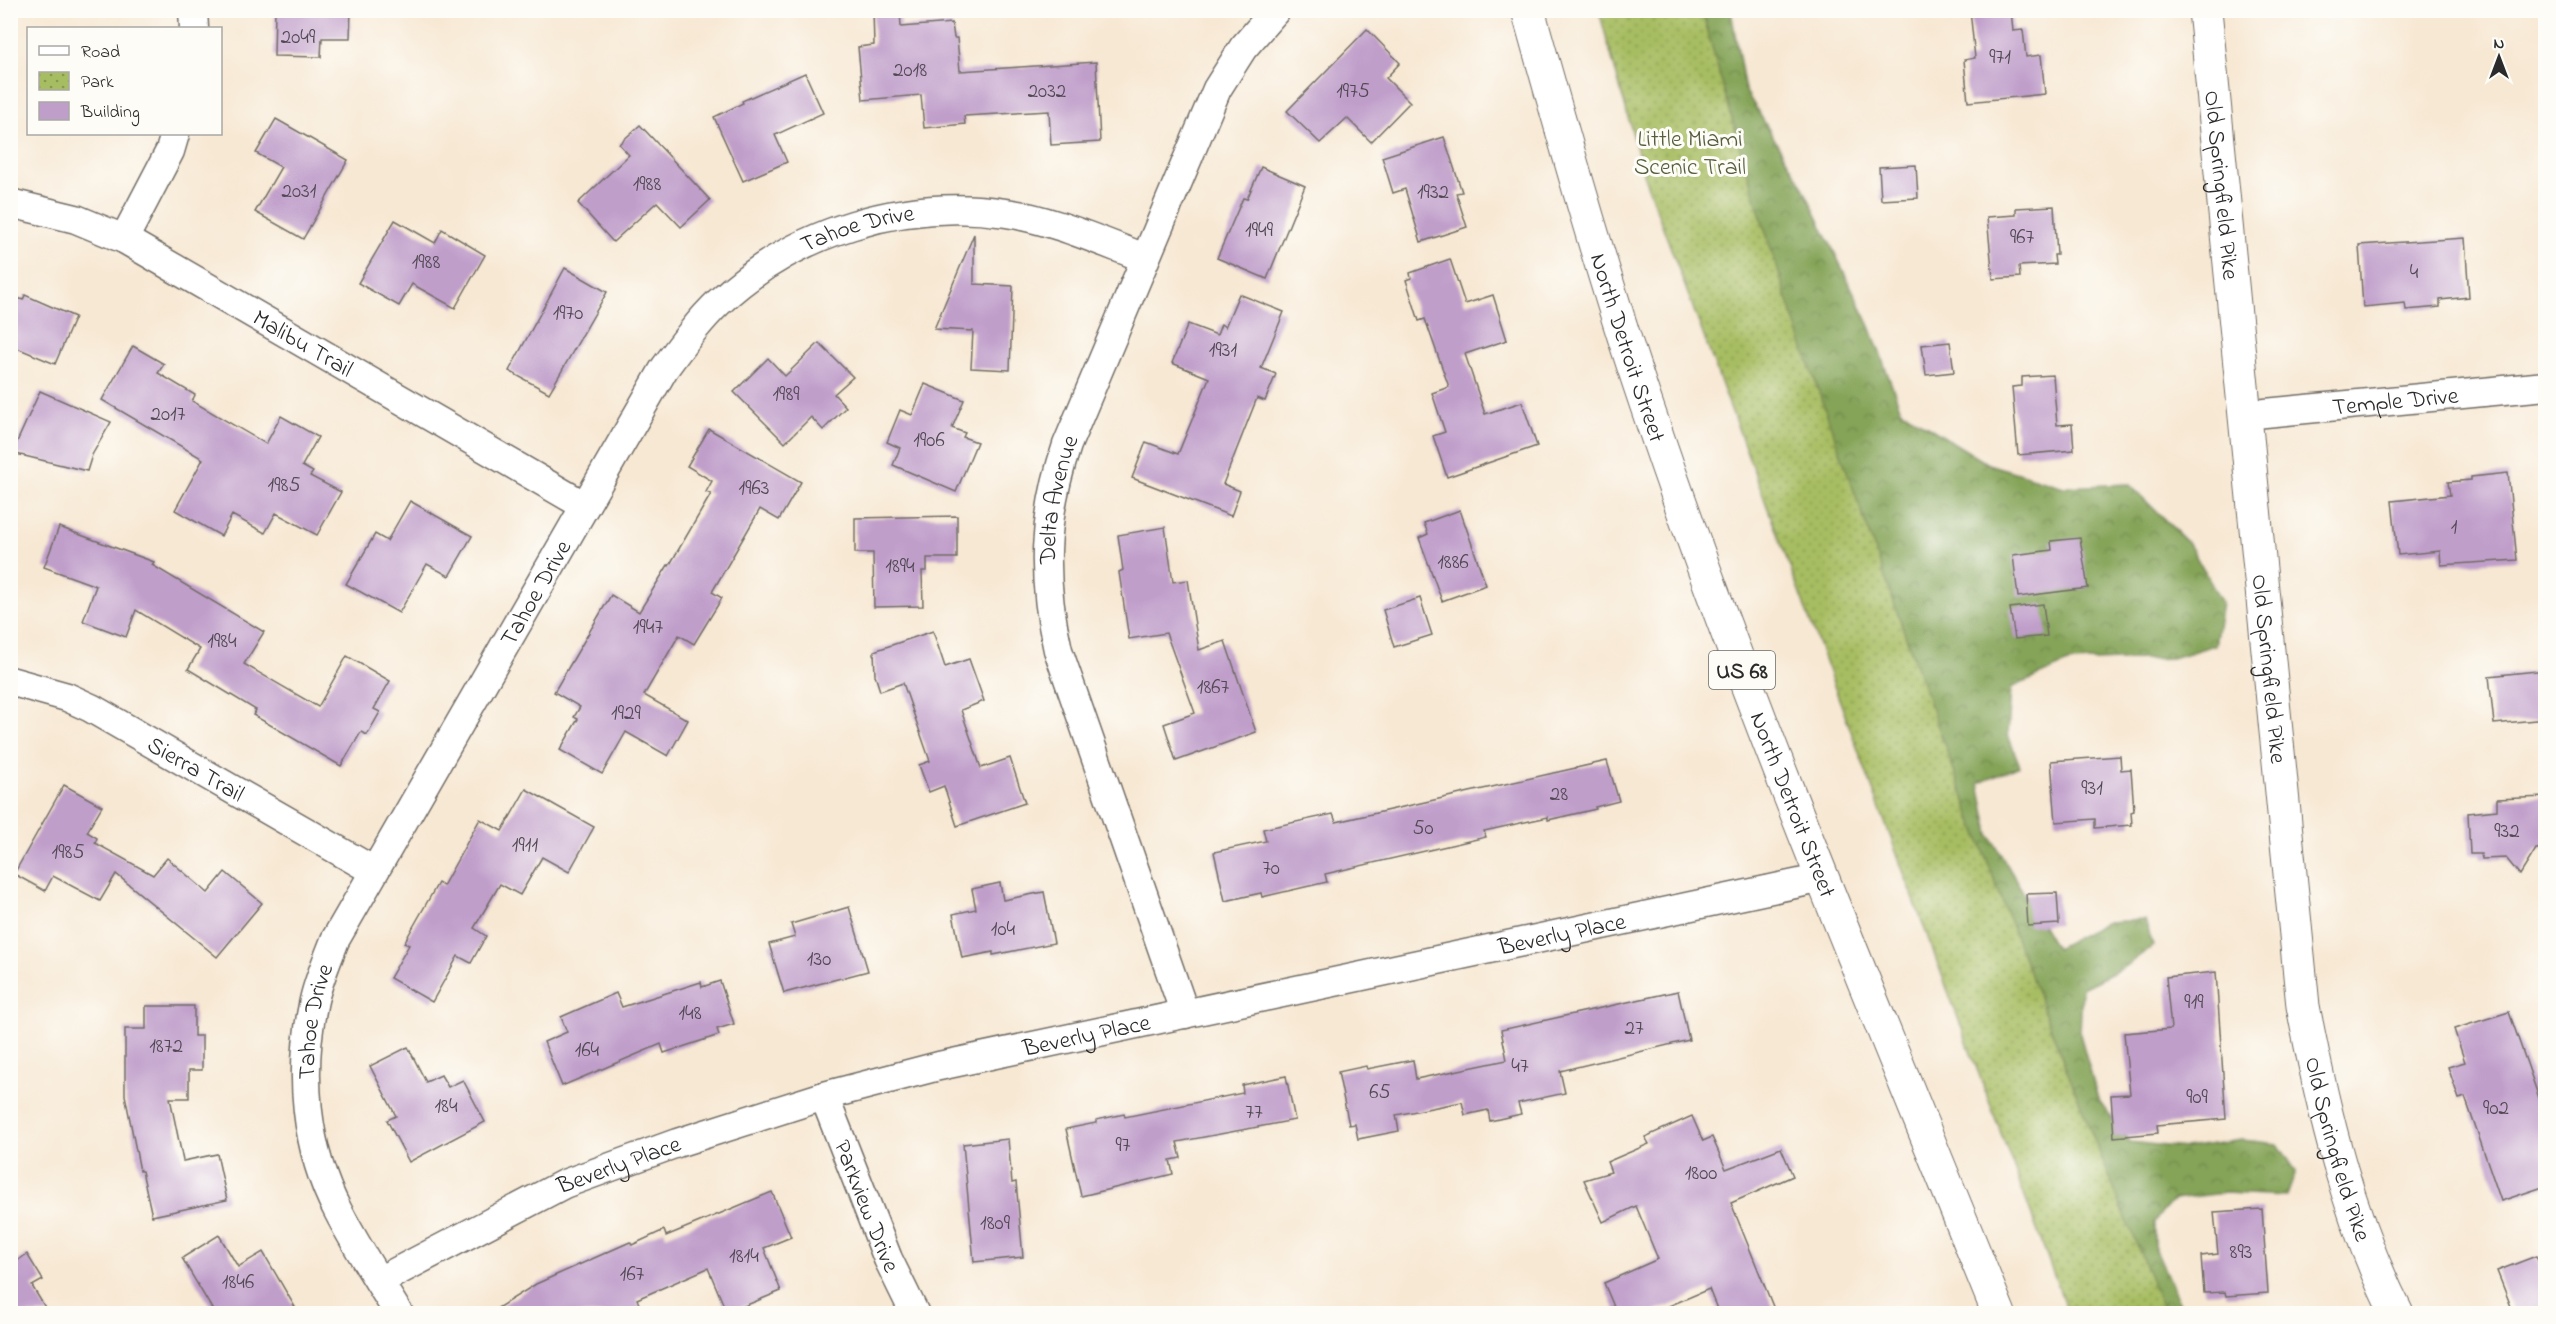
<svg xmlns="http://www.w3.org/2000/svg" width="2556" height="1324" font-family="'Indie Flower',sans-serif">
  <defs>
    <pattern id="forest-crowns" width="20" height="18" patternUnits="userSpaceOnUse" patternTransform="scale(1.5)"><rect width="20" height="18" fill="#85a458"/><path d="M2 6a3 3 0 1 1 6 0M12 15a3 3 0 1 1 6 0" fill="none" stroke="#6d8649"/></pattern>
    <pattern id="park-dots" width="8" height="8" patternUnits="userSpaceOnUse" patternTransform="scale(1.5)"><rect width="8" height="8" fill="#a7bd62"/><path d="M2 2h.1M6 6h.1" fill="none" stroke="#889a51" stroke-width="1.8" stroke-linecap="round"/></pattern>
  </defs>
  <rect width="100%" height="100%" fill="#fdfcf7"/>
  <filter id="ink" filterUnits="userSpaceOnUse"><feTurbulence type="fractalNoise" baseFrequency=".0167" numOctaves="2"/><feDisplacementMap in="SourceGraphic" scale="12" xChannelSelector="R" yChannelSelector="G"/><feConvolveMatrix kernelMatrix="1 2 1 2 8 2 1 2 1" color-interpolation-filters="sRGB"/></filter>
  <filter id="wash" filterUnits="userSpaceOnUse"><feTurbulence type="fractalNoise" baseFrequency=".008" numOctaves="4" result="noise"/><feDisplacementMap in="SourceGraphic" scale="24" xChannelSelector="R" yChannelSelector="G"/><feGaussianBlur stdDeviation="1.35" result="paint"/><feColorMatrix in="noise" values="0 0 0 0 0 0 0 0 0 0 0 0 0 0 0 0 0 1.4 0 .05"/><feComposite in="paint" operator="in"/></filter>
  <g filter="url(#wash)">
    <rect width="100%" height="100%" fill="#f7e8d3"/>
    <path fill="url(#forest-crowns)" stroke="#586842" stroke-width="1.5" d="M1639,11H1731L1745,90L1802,185L1870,326L1901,410L1988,464L2064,487L2129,484L2189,544L2222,603L2215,645L2172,658L2070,662L2011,688L2008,735L2020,766L1979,783L1989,834L2056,948L2107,922L2145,920L2153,946L2121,969L2082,988L2080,1034L2098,1099L2130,1142L2185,1148L2242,1140L2278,1144L2296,1171L2287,1196L2224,1193L2174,1199L2154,1222V1246L2184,1313H2104Z"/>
    <path fill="url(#park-dots)" stroke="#697446" stroke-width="1.5" d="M1599,11H1702C1716,62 1730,113 1745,164C1787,307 1838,446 1888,586C1974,831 2065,1074 2165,1313H2068L1645,179Z"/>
    <g id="blocks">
      <g fill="#c09eca">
        <path d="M275,10H351L350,38H322L321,57L274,56Z"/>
        <path d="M873,10H900L901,27L952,23L954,38H957L960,71L1096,62L1100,142L1051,145L1049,111L964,116L965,124L924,128L921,95L863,100L858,47L874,45Z"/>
        <path d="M1970,10H2011L2013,31L2023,30L2026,57L2041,55L2045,94L1968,102L1964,60L1975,58Z"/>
        <path d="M1367,29L1400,63L1386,78L1410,102L1371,142L1347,118L1320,143L1287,111Z"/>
        <path d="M805,73L823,113L775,135L787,162L743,181L714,117L743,103L742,101Z"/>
        <path d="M276,119L348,160L303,239L255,212L281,167L256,153Z"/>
        <path d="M640,125L710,200L681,227L657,202L613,242L578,203L629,155L619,144Z"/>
        <path d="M1444,137L1462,192L1456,193L1467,227L1421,242L1405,189L1393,193L1382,157Z"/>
        <path d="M1916,165L1918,198L1881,200L1879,167Z"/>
        <path d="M1261,167L1305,186L1267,279L1217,258L1243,198L1247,199Z"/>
        <path d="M2054,206L2057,255H2054L2055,264L2019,266L2020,277L1993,279L1987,217L2016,215V208Z"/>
        <path d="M395,220L435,243L442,229L485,255L455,308L412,284L399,306L358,283Z"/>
        <path d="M974,234V284L1013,286L1010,370L971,368L973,331L934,329Z"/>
        <path d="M2465,238L2469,297L2440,300V307L2406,310L2405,303L2363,307L2359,245Z"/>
        <path d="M1450,259L1465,304L1493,295L1507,340L1465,354L1485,414L1522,402L1537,446L1447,477L1433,436L1445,432L1432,393L1449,387L1425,319L1419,321L1406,280L1411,278L1410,273Z"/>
        <path d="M565,268L607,292L549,393L509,371Z"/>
        <path d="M1239,294L1284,312L1261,368L1276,374L1265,401L1257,398L1223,484L1240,491L1231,516L1132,478L1146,442L1178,454L1209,378L1172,363L1188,324L1217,335L1221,324L1225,327Z"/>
        <path d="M10,295L23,300L25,295L75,317L55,364L10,345Z"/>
        <path d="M1950,342L1954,372L1926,375L1922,345Z"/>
        <path d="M819,343L853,377L834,394L846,407L823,430L811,417L785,443L734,392L768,358L785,376Z"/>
        <path d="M133,346L164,364L158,373L195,395L192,401L266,444L281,416L318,437L302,466L313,472L310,476L341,492L317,535L276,513L265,533L232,515L221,536L175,510L203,459L102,400Z"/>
        <path d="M2053,375L2057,425L2072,424L2074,450L2018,455L2012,387L2022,386V377Z"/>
        <path d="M925,384L964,400L952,428L965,433L963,437L977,442L956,492L893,465L900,448L887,442L900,410L912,415Z"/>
        <path d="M40,391L111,422L92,455L87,471L12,453Z"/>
        <path d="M709,429L801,482L779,520L760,509L712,592L722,598L694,644L679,635L644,695L688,720L668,756L626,732L602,774L560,750L578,719L574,717L580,707L554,692L611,595L639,612L668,565L669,566L711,494L706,492L712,481L687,466Z"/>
        <path d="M2508,473L2517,560L2441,565L2440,551L2398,555L2392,501L2450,495L2448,482L2471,480V477Z"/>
        <path d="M410,501L472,536L449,576L427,564L399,613L346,584L375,534L387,541Z"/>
        <path d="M1460,510L1486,585L1442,601L1419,538L1428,534L1424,523Z"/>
        <path d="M957,516V558H927V571H922L923,606L874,607L873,553H855V518Z"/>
        <path d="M59,527L154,562L152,565L264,632L244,664L318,707L347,656L390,681L374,709L380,712L367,735L361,732L341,766L253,715L256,710L188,669L200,649L136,610L126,637L83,621L96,586L44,567Z"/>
        <path d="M1165,527L1173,582L1188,580L1199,650L1225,641L1256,732L1176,761L1164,724L1195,713L1166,633L1129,639L1119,572L1123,570L1118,535Z"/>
        <path d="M2080,538L2088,588L2018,597L2013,555L2052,550L2051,541Z"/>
        <path d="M1420,598L1432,635L1394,647L1383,610Z"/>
        <path d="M2043,604L2047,636L2015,639L2010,608Z"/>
        <path d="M933,631L945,667L969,659L984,701L961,710L981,768L1010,758L1025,803L957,826L944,786L929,792L919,765L930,761L903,683L880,691L875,675L874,651Z"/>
        <path d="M2546,670V719L2494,724L2489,676Z"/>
        <path d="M2120,756L2121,770L2131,769L2134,811L2131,812L2132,825L2095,828V819L2056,822L2051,761Z"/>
        <path d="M1607,761L1619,801L1595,807L1596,809L1548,820V817L1484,831L1486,837L1325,874L1327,882L1262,897L1261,893L1225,901L1214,852L1266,841L1263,829L1333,814L1336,822Z"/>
        <path d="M64,785L102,806L87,832L97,838L95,843L153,875L167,858L208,893L225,872L262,903L217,957L116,874L100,901L53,876L45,891L14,874Z"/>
        <path d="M526,789L594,827L569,872L542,857L520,895L500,884L474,928L486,936L471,963L458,956L432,1002L390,978L409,945L404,943L438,883L443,886L480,819L502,831Z"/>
        <path d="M2546,797V848L2536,849L2520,875L2506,858L2482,859L2481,854H2470L2468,813L2497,810V799Z"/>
        <path d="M1000,883L1003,900L1044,892L1054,943L993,955V952L962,958L953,914L976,909L972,889Z"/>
        <path d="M2057,893L2059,924L2028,926L2026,894Z"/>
        <path d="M849,907L868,971L784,993L769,944L795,937L791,924Z"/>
        <path d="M2216,972L2226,1119L2157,1125L2158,1133L2114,1137L2111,1095L2130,1094L2124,1033L2171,1029L2166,977Z"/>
        <path d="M720,981L734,1024L717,1029L719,1035L664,1053L661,1044L562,1086L544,1042L567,1032L561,1017L616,993L622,1007L701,982L702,987Z"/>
        <path d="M1678,991L1689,1040L1560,1071L1565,1093L1518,1103L1521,1114L1490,1121L1488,1110L1465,1115L1462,1102L1396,1115L1399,1131L1358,1139L1355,1124L1349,1125L1338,1072L1366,1066L1367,1069L1413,1060L1416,1079L1507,1060L1501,1030Z"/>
        <path d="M146,1006H194V1036H202V1070H189V1098H170L183,1161L217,1154L227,1200L152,1216L142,1171H140L125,1095V1029H146Z"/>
        <path d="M2509,1012L2546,1118V1186L2501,1201L2465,1097L2459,1099L2448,1067L2465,1062L2454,1029Z"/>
        <path d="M408,1047L426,1082L441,1075L448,1087L463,1080L485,1122L409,1162L387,1120L396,1116L370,1066Z"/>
        <path d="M1286,1076L1295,1120L1177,1142L1181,1158L1170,1160L1173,1174L1081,1196L1066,1129L1096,1123V1120L1124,1114L1125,1117L1243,1093L1242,1085Z"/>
        <path d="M1692,1116L1703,1141L1712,1137L1726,1169L1781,1148L1793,1176L1731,1203L1776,1314H1719L1709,1289L1650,1314H1617L1604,1283L1658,1259L1636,1206L1603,1222L1584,1180L1611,1172L1607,1162L1649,1144L1645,1137Z"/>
        <path d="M1008,1139L1012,1183L1016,1182L1023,1257L974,1262L963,1144Z"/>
        <path d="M772,1192L791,1237L764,1248L781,1291L727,1313L708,1268L637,1299L643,1314H488L536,1284L630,1242L632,1245L664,1230L666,1236Z"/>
        <path d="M2262,1209L2268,1293L2226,1296L2225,1292L2204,1293L2201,1256L2218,1254L2214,1212Z"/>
        <path d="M219,1235L238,1267L263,1252L299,1314H215L182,1258Z"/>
        <path d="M10,1250L17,1261L27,1254L43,1280L32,1286L49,1314H10Z"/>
        <path d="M2536,1256L2546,1280V1314H2514L2497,1271Z"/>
      </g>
    </g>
  </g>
  <g filter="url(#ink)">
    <use href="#blocks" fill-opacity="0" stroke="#726d66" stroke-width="1.5"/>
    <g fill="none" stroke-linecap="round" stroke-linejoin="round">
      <g stroke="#726d66" stroke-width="31">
        <g id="minor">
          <path d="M193,10L194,28"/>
          <path id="s1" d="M10,203L76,219L124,239L585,506"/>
          <path d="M124,239L170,151L175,134"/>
          <path id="s2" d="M2244,415L2546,386"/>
          <path id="s3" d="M10,681L67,697L91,708L374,871"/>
          <path id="s4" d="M1185,1014L1058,650C1041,577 1043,517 1067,445L1217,89L1243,48L1276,10"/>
          <path id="s5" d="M824,1096L888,1259L915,1314"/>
          <path id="s6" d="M379,1281L564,1184L677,1143L824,1096L939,1066L1823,878"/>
          <path id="s7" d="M399,1314C378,1280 356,1246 338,1211C305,1149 299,1073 313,1005C317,983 327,961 335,940L664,369C681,346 698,322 719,302C795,231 903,198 1006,213C1054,220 1099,241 1145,258"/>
        </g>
      </g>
      <g stroke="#726d66" stroke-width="35">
        <g id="tertiary">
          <path id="s8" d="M2205,10L2303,1006C2323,1110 2348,1218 2397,1314"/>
        </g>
      </g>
      <g stroke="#726d66" stroke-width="35">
        <g id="trunk">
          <path id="s9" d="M1528,10C1567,149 1606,288 1653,424C1755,725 1880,1019 1999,1314"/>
        </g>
      </g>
      <use href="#minor" stroke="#fff" stroke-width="28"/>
      <use href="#tertiary" stroke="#fff" stroke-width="33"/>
      <use href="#trunk" stroke="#fff" stroke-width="33"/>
    </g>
  </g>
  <g text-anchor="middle" stroke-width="6" stroke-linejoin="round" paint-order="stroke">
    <g font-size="21" fill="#504853">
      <text x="298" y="43">2049</text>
      <text x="2000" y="63">971</text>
      <text x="910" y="76">2018</text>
      <text x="1047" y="97">2032</text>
      <text x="1353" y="97">1975</text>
      <text x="647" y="190">1988</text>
      <text x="299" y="197">2031</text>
      <text x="1433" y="198">1932</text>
      <text x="1259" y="236">1949</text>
      <text x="2022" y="243">967</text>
      <text x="426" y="268">1988</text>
      <text x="2414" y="278">4</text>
      <text x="568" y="319">1970</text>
      <text x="1223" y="356">1931</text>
      <text x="786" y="400">1989</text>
      <text x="168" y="420">2017</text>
      <text x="929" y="446">1906</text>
      <text x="284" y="491">1985</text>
      <text x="754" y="494">1963</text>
      <text x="2454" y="533">1</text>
      <text x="1453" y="568">1886</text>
      <text x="900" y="572">1894</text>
      <text x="648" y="633">1947</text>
      <text x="222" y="647">1984</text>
      <text x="1213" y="693">1867</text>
      <text x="626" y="719">1929</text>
      <text x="2092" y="794">931</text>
      <text x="1559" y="800">28</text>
      <text x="1423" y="834">50</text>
      <text x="2507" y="837">932</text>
      <text x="525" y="851">1911</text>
      <text x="68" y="858">1985</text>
      <text x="1271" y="874">70</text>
      <text x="1003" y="935">104</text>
      <text x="819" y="965">130</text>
      <text x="2194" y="1008">919</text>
      <text x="690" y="1019">148</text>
      <text x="1634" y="1034">27</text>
      <text x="166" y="1052">1872</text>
      <text x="587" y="1056">164</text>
      <text x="1520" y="1072">47</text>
      <text x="1380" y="1098">65</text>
      <text x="2197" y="1103">909</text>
      <text x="446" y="1112">184</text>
      <text x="2496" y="1114">902</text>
      <text x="1254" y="1118">77</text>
      <text x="1123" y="1151">97</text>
      <text x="1701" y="1179">1800</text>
      <text x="995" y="1229">1809</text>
      <text x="2241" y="1258">893</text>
      <text x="744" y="1262">1814</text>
      <text x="632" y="1280">167</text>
      <text x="238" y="1288">1846</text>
    </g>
    <rect fill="#fdfcf7" stroke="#6a6a68" stroke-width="1.5" x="1709" y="651" width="66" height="38" rx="4.5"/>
    <g font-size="22" font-weight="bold" fill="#2b2b2b">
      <text x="1742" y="678">US 68</text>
    </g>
    <g font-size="24" fill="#565e3e" stroke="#fdfcf7">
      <text x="1690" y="146">Little Miami<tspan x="1690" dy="28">Scenic Trail</tspan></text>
    </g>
    <g font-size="24" fill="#2b2b2b" stroke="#fdfcf7">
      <text dy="8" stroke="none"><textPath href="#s8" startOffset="176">Old Springfield Pike</textPath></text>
      <text dy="8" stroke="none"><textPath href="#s7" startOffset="1305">Tahoe Drive</textPath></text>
      <text dy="8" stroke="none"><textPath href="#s1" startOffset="327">Malibu Trail</textPath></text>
      <text dy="8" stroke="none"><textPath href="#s9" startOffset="352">North Detroit Street</textPath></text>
      <text dy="8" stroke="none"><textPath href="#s2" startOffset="152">Temple Drive</textPath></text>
      <text dy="8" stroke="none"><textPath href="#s4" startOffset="538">Delta Avenue</textPath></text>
      <text dy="8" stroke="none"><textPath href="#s7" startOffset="801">Tahoe Drive</textPath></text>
      <text dy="8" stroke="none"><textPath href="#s8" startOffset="662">Old Springfield Pike</textPath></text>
      <text dy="8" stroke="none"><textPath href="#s3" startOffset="207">Sierra Trail</textPath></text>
      <text dy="8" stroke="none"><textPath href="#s9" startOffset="838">North Detroit Street</textPath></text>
      <text dy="8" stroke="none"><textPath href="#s6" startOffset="1239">Beverly Place</textPath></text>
      <text dy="8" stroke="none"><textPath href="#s7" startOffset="315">Tahoe Drive</textPath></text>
      <text dy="8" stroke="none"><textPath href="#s6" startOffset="753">Beverly Place</textPath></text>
      <text dy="8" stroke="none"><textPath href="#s8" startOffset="1148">Old Springfield Pike</textPath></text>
      <text dy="8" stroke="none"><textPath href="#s6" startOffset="267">Beverly Place</textPath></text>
      <text dy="8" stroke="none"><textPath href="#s5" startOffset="118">Parkview Drive</textPath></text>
    </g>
  </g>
  <rect width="2556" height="1324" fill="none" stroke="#fdfcf7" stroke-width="36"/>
  <rect x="27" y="27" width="195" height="108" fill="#fdfcf7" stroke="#a9a8a5" stroke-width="1.5"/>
  <rect x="39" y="46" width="30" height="9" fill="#ffffff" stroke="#a9a8a5" stroke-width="1.5"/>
  <text x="81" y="57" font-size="18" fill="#2b2b2b">Road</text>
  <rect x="39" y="72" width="30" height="18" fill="url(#park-dots)" stroke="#a9a8a5" stroke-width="1.5"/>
  <text x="81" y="87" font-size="18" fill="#2b2b2b">Park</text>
  <rect x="39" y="102" width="30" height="18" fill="#c09eca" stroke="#a9a8a5" stroke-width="1.5"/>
  <text x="81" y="117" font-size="18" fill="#2b2b2b">Building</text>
  <g transform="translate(2499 57)" stroke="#fdfcf7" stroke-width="4.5" paint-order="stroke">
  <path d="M0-4.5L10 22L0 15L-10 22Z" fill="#2b2b2b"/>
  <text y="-9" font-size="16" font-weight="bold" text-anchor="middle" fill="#2b2b2b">N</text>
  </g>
</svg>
